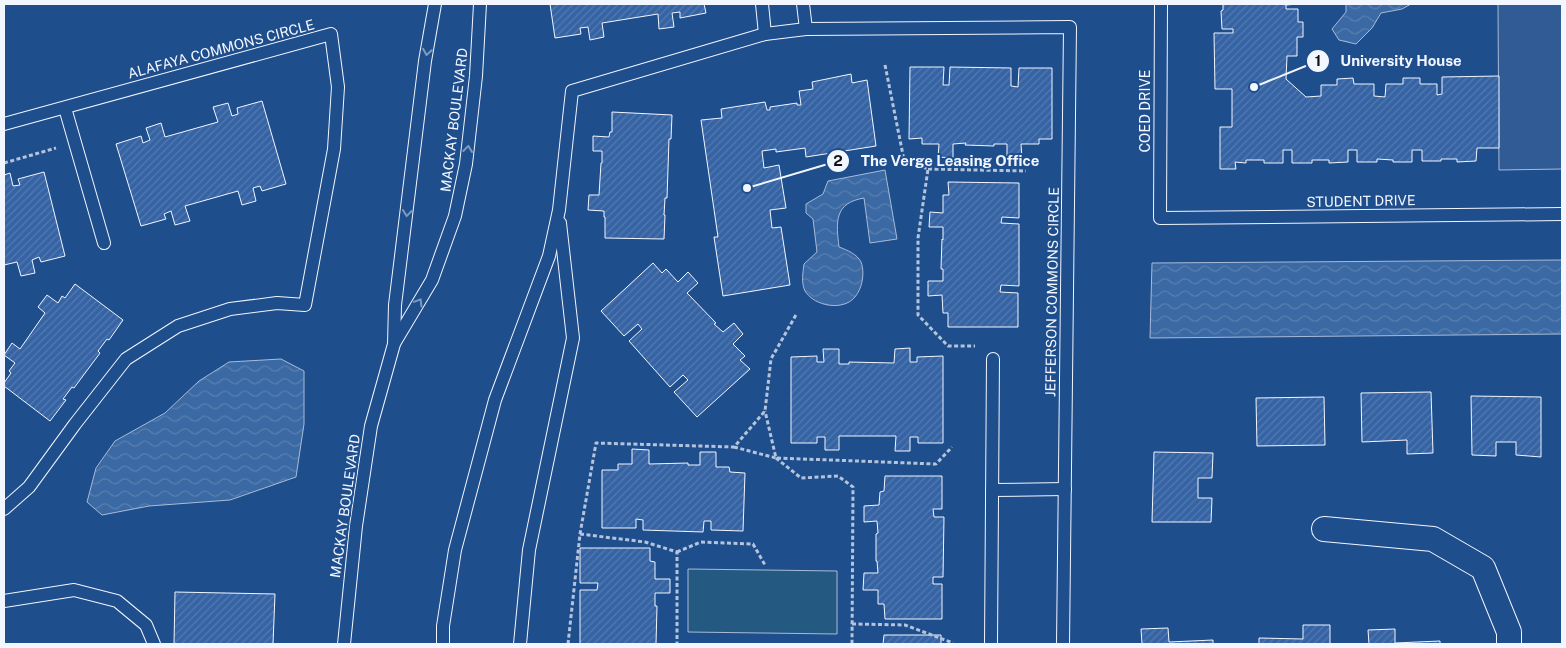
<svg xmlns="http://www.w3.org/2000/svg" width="1566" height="648" font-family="'Public Sans',sans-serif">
  <defs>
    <pattern id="water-waves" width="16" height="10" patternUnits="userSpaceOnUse" patternTransform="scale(1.25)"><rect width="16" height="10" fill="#3b69a3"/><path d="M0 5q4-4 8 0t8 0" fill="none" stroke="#587fb1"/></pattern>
    <pattern id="building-hatch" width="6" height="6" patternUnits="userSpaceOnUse" patternTransform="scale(1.25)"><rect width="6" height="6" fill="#3563a3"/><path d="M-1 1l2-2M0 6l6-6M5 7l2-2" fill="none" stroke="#537ab1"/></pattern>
  </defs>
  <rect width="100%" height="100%" fill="#1f4e8c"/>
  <path fill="#245a82" stroke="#a8bbd7" d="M688,569L837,571V634L688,632Z"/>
  <path fill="#305b95" stroke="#a8bbd7" d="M1498,4H1562V169L1499,170Z"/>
  <g fill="url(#water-waves)" stroke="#a8bbd7">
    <path d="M1346,4H1411L1402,9L1381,13L1372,28L1356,44L1339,40L1332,29L1346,12Z"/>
    <path d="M885,170L897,239L870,243L864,198C834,203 836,222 839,247C847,250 857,254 861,262C866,275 861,297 847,303C834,309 813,304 805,291C801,283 803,272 804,264L817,252L813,219L806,213V204L823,194L828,181Z"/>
    <path d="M1562,260V334L1150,338L1152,263Z"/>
    <path d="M281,359L304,371V424L296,477L230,500L149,506L102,515L87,502L96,468L115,441L165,413L199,381L229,362Z"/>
  </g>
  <g fill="url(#building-hatch)" stroke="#f2f6ff">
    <path d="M550,4H704L706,13L680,18V12L672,13L674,27L659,29L658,14L602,23L604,37L590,40L588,27L580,28L581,34L555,38Z"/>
    <path d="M1223,4H1298L1286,5V9H1298V22H1303V37H1297V56H1287L1286,79L1306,97L1321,96V85H1337V79L1353,78L1354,84H1374V96L1385,97L1386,84H1403V78H1420V84H1437V95L1442,94V77L1499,76V148H1477L1476,161L1457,162V159H1441V161H1422V150H1412V162H1393V160L1377,159V162H1357V150H1348V162L1329,163V160H1312V163H1292V150H1283V163H1264V160H1246V163L1235,162L1236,169H1220V127H1232V89H1215L1214,33H1233V29H1222L1221,11L1223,10Z"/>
    <path d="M910,67H944L943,85H949L950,67L1011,68V86L1018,87L1019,68H1052V139H1039V144H1021L1022,159L1007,158V144H994V146L965,145L966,143L953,144V158L938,157L939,144H922V138L909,139Z"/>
    <path d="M851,74L852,83L867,80L876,146L806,157L805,148L776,152V149L762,151L764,168L779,165L786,208L770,210L772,228L781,227L790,285L723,296L714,237H718L701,120L722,118L721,109L765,102L767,110H770V107L797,103V105H801L799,91L813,89L812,82Z"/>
    <path d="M262,101L286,184L262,191L260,186L253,188L256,201L242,205L238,191L185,206L190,221L175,225L171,211L164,214L166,219L141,226L116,144L141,136L143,143L150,140L146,128L161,123L165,137L218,122L213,107L228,103L232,116L238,114L237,108Z"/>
    <path d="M612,112L672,115L671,139H669L667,198H665L664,215H665L664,239L605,238V217H604V211L588,210L589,195H599L601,163H602V151H593V136L609,137L610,132H612Z"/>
    <path d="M44,172L65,256L41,262L39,257L32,260L35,273L21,276L17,262L4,265V175L10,173L13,186L20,185L18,179Z"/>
    <path d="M948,182L1019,183V218L1002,217L1001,223L1019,224V286L1001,285L1000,292L1018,293V327H948V313H943L942,295L928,296V281H943V269H941L942,239L943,240V227H929L930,212L943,213V195H949Z"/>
    <path d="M653,263L662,273L666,269L678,282L688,272L698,283L687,293L716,323L714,324L723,332L734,323L743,334L733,344L745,356L740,360L750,369L697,417L674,392L688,380L683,375L670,387L629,341L642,329L638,324L624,336L601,311Z"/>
    <path d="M75,284L123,320L109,340L107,339L98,351L100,353L74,388L72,387L63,399L66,400L50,421L4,386V383L11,373L9,371L15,363L4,355L12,343L20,349L45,313L38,307L47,295L58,303L62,296L65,298Z"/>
    <path d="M910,348V362H917V357L943,356V443H918V437H910V451H895L896,436H839V450H825V437H817V443H791V357L817,356V362H824L823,349H839V364H849V362L894,363L895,349Z"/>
    <path d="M1431,392L1433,453L1407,454V440L1362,442L1361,393Z"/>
    <path d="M1471,396L1541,397V457L1516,455V442H1496V456L1472,455Z"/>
    <path d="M1324,397L1325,445L1257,446L1256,398Z"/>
    <path d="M632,449L649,450V464L688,463V465H700V452H716V467H729L730,472L745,473L743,531L711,530V521H704L703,532L643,530V520L636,519V528H602V470H618V464H632Z"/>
    <path d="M1154,452L1213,453L1212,478H1198V498H1212L1211,522H1152Z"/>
    <path d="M885,476H942V509H933L934,517H944L943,577H933V584H942V619H885L884,604H878V590H863L864,573H878L877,561H876V534L878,533L877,521L864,522V506L879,505L880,492L884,491Z"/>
    <path d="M580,548H650V561L655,562V579H670V593H655V606H657L656,644H580V590H597L598,583H580Z"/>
    <path d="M175,592L275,594L273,644H174Z"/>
    <path d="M1303,625H1330V644H1259V638L1303,639Z"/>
    <path d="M1168,628L1169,642L1213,640V644H1142L1141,629Z"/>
    <path d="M1395,629V643L1440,641V644H1369L1368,630Z"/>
    <path d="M884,635H941V644H883Z"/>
  </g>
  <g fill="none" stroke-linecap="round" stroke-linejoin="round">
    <g stroke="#f2f6ff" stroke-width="14">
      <g id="lane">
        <path d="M762,4L765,34"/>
        <path d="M803,4L806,29"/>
        <path d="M1161,4L1160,218L1562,214"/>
        <path d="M65,108L104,243"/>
        <path d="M4,124L331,34L338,87L334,149L305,305L277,303L230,309L178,326L126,359L75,424L29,487L4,509"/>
        <path d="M395,342L432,280L455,216L466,164L476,76L480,4"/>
        <path d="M992,490L1065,489"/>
        <path d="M4,601L74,590L117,601L146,625L154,644"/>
        <path d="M344,644L356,526L371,426L394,344L395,305L425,61L435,4"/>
        <path d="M443,644V626L455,550L495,400L549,256L559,210L572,91L765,34L806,29L1070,27L1063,644"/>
        <path d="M520,644L529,550L573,338L560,223"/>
        <path d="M991,644L993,359"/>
      </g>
    </g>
    <g stroke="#f2f6ff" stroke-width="26">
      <path id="street" d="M1324,529L1433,539L1483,568L1509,632V644"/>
    </g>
    <g stroke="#b3c4dc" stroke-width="3" stroke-dasharray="4 2.5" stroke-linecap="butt">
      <path d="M885,65L904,160L928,169L918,238V315L948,346H975"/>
      <path d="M4,163L56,148"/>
      <path d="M928,169L1026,171"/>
      <path d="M734,447L776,458L765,411"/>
      <path d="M776,458L801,478L838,476L853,487L852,644"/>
      <path d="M777,458L936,464L952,447"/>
      <path d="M580,534L645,542L677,552V644"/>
      <path d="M677,552L701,542L753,544L765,565"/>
      <path d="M852,624L905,625L953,643"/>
      <path d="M568,644L580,534L596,443L734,447L765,411L771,359L797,313"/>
    </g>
    <use href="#lane" stroke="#1f4e8c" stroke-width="12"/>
    <use href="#street" stroke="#1f4e8c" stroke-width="24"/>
  </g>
  <defs><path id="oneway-chevron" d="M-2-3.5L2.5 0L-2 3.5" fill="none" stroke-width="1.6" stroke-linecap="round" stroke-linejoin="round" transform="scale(1.25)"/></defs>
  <g stroke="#7e9ac0">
    <use href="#oneway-chevron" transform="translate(427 52) rotate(99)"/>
    <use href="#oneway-chevron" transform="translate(468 149) rotate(-83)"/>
    <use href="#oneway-chevron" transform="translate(407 213) rotate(97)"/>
    <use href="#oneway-chevron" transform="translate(419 302) rotate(-59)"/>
  </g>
  <g text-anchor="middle" stroke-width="4" stroke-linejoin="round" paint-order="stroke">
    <g font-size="14" fill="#f2f6ff" stroke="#1f4e8c">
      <text transform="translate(221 49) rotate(-15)" y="5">ALAFAYA COMMONS CIRCLE</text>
      <text transform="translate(1145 111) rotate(-90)" y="5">COED DRIVE</text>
      <text transform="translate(454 120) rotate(-83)" y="5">MACKAY BOULEVARD</text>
      <text transform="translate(1361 201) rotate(-1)" y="5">STUDENT DRIVE</text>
      <text transform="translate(1052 292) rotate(-89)" y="5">JEFFERSON COMMONS CIRCLE</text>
      <text transform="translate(345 506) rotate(-82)" y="5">MACKAY BOULEVARD</text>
    </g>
  </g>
  <path fill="none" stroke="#f2f6ff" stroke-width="2" d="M1254 87L1318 61M747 188L838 161"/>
  <g fill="#f2f6ff" stroke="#1f4e8c" stroke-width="2">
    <circle cx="1254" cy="87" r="5"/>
    <circle cx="747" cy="188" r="5"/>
    <circle cx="1318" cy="61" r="12"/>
    <circle cx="838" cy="161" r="12"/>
  </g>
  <g font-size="15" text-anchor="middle" font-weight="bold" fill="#111">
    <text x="1318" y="66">1</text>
    <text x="838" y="166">2</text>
  </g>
  <g font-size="15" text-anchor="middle" font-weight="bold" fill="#f2f6ff" stroke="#1f4e8c" stroke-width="4" stroke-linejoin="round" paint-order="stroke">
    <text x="1401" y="66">University House</text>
    <text x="950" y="166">The Verge Leasing Office</text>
  </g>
  <rect width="1566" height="648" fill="none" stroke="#f2f6ff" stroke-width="10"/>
</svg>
